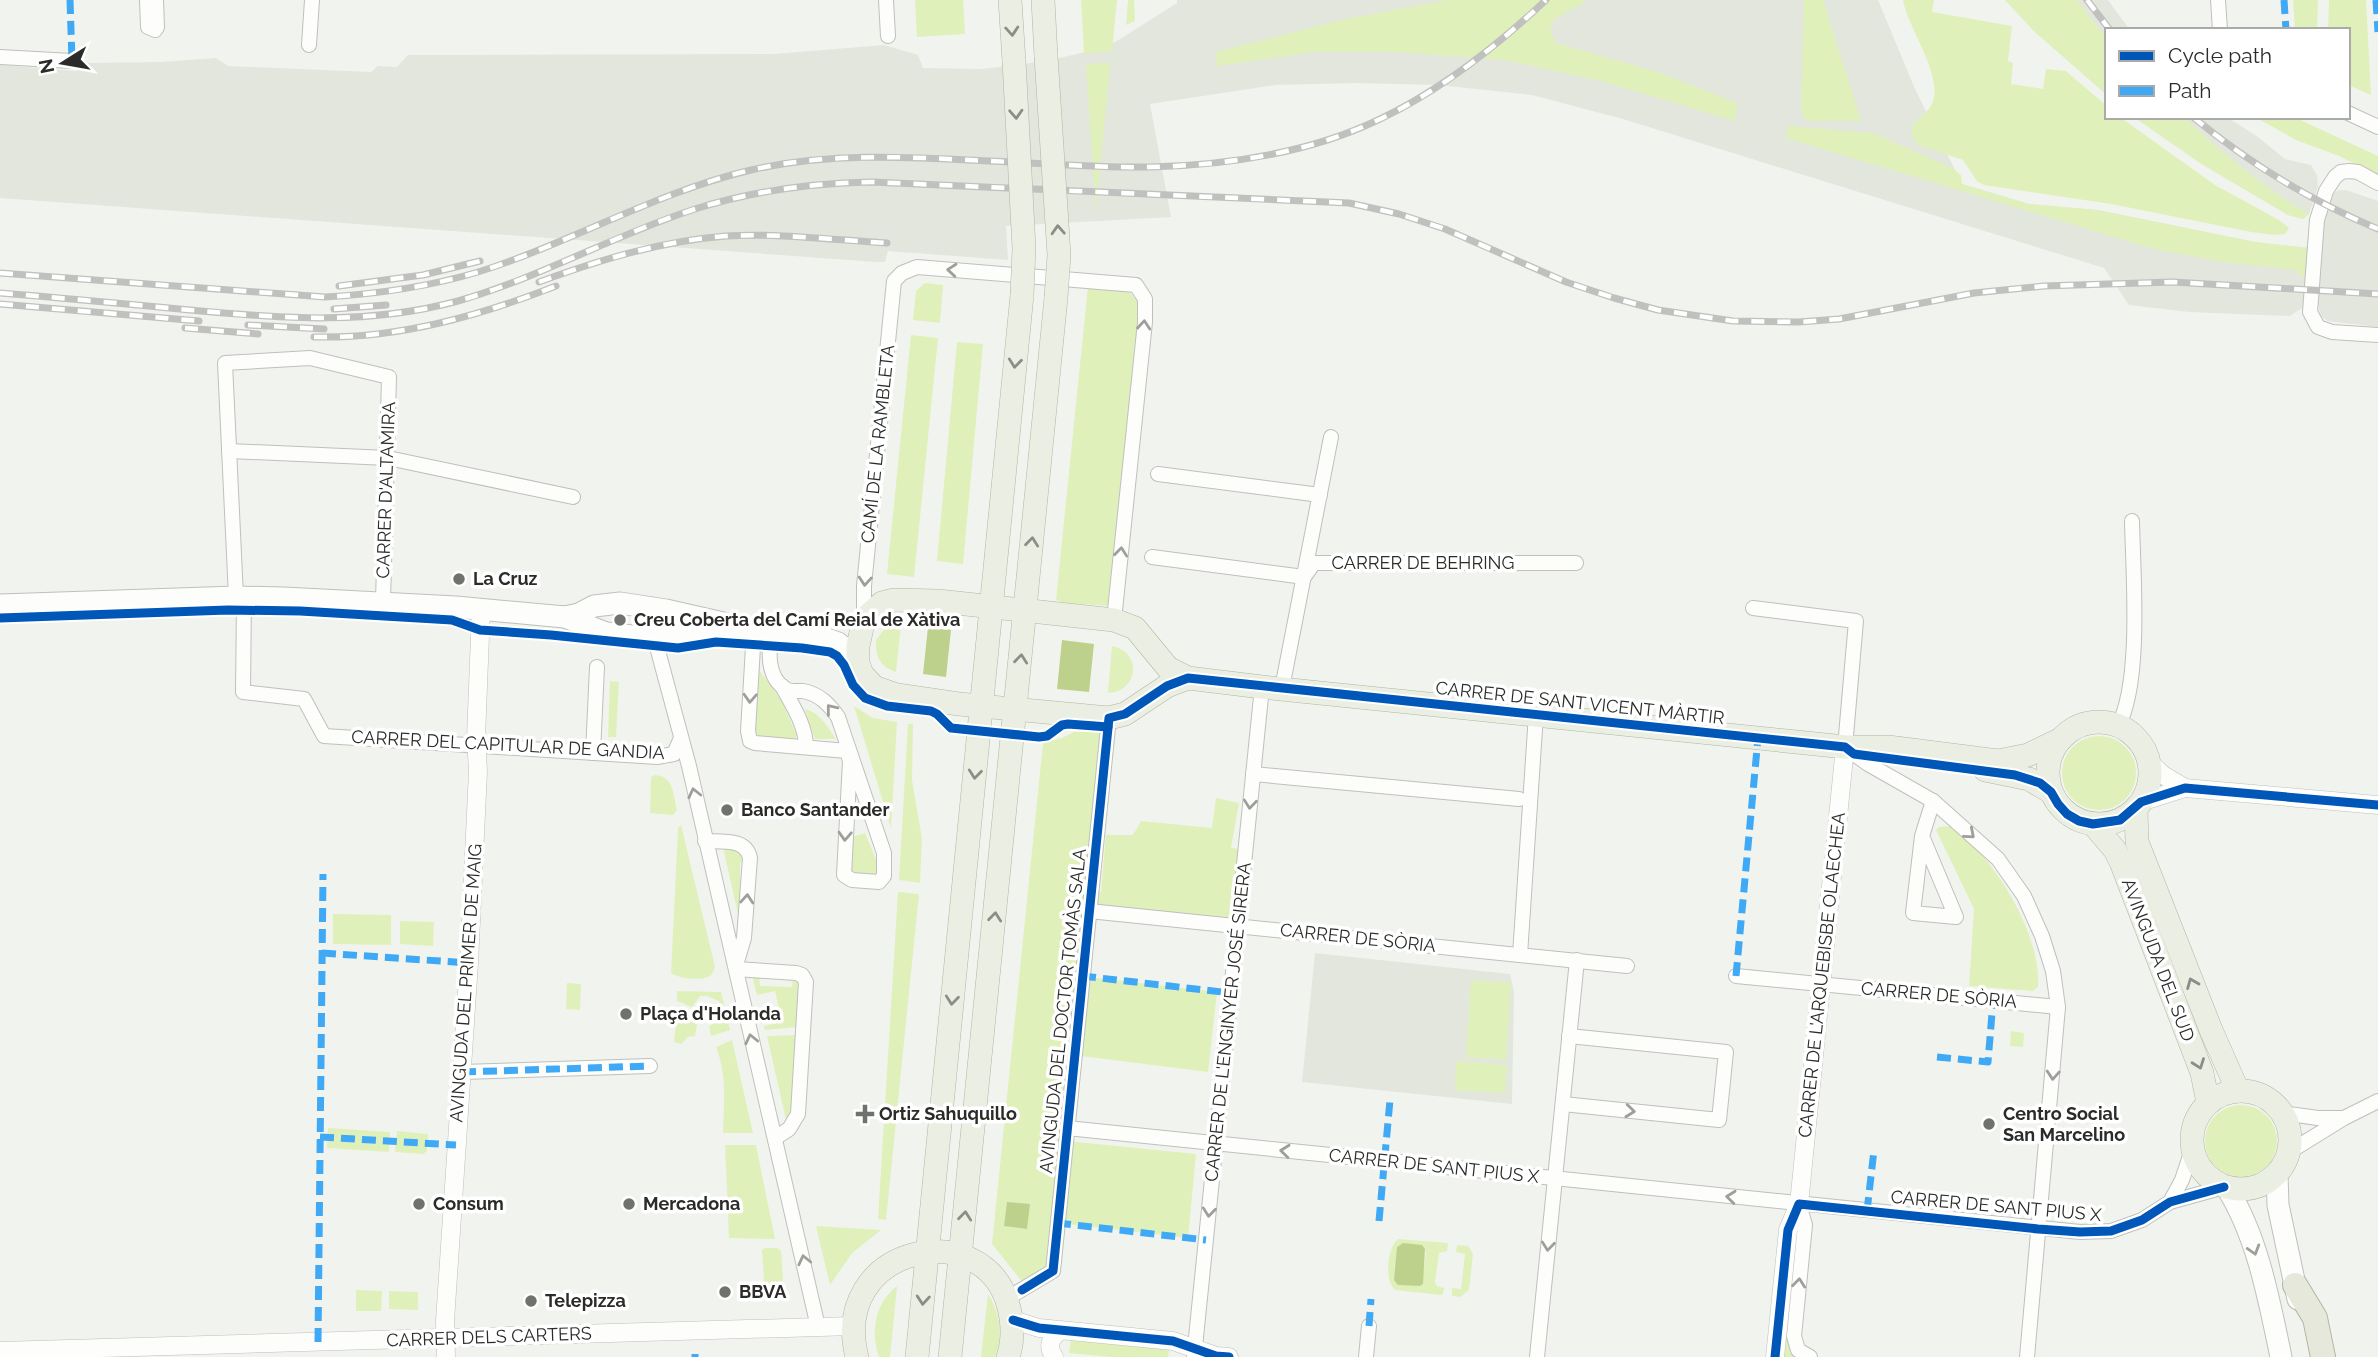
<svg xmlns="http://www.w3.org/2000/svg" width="2378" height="1357" font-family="Raleway,sans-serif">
  <rect width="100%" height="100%" fill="#f1f4ee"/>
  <g fill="#e2e6dc">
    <path d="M1177,0H1878L1915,89L1962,184L2029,204L2098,210L2255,242L2309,248L2305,299L2302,308L2290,316L2189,312L2129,305L2104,268L1623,119L1532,95L1438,85L1356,83L1276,85L1150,104L1171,217L1006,226L1008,260L888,251L885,262H876L0,198V65L76,71L87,63L161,62L216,58L228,66L371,72L378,66L397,67L408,55L774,54L884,45L918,55L923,68L982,69L1047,61L1094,50L1117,41L1177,3Z"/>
    <path d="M2005,0H2108L2130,30H2107V95L2035,32Z"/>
    <path d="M2134,117H2227L2258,137L2285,159L2311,165L2317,175L2318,187L2309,214L2303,219L2288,215L2200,163Z"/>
    <path d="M2339,190H2346L2378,201V327L2328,321L2322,317L2319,310L2318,300L2323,237L2322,217L2334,193Z"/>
    <path d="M1315,953L1510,974L1514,992L1512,1104L1302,1082Z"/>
  </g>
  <g fill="#e0f0bb" fill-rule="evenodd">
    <path d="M915,0H963L965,34L917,37Z"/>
    <path d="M1081,0H1117L1112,51L1084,54Z"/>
    <path d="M1128,0H1134L1135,21L1126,25Z"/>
    <path d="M1447,0H1586C1573,14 1538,15 1556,43L1661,73L1737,103L1735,121L1605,82L1505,60L1399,52H1314L1217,66L1216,52L1346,19Z"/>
    <path d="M1804,0H1823L1861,121H1808L1804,119L1801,108Z"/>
    <path d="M1903,0H1934L1932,12L2012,26L2008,61L2013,63L2011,84L2043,89L2046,69L2066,71L2107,106V117H2120L2215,185L2279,220L2289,228L2285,234L2274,235L2251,232L2111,204L1984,185L1977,181L1963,160L1918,145L1912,136V127C1919,117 1929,113 1933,101C1942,73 1908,29 1903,0Z"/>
    <path d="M2005,0H2077L2107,39V95L2035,32Z"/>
    <path d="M2293,0H2318L2317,30H2295Z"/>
    <path d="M2329,0H2366L2371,95L2348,85V30H2328Z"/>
    <path d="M1110,63L1096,212L1086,64Z"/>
    <path d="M2134,117H2183C2222,152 2263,188 2309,214L2303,219L2288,215L2200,163Z"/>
    <path d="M2255,117H2294L2378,156V175L2339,156L2296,140Z"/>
    <path d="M1788,126L1873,133L1952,168L1961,175L1962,184L2029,204L2098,210L2255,242L2309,248L2306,276L2299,275L2297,270L2224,262L2154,249L1786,138Z"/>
    <path d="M925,283L943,285L940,323L913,320L916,291Z"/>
    <path d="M1088,286L1128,291L1142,306L1110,606L1065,603L1056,600Z"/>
    <path d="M911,335L938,338L914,577L887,574Z"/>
    <path d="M957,342L983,344L963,564L937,561Z"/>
    <path d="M901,623L896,672C880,667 875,656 876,640L887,626Z"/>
    <path d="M1112,646C1143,652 1138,692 1108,693Z"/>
    <path d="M759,670L781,700L797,735L795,739L761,737L756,736L753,731L756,671Z"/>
    <path d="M610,681L619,682L616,737H608Z"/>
    <path d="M854,706L873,718L897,722L891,828Z"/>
    <path d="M805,709C819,712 828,727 836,739H815Z"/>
    <path d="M908,724H913L912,780L922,839L920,883L899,880Z"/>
    <path d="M1103,731L1047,1275L1024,1284L992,1244L1043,743L1062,738L1074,732Z"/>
    <circle cx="2099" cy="773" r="37"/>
    <path d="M655,775C674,776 673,794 677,810L673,815L650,813L651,777Z"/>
    <path d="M1216,798L1239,803L1231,848L1241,849L1234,915L1227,921L1100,907L1094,900L1096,891L1101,892L1106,835H1133L1141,821L1212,828Z"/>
    <path d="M681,825L715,967C713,971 713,975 708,977C699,981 677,978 671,973L678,828Z"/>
    <path d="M1952,826C1993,856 2042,934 2038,987L2033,991L1969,986L1974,909L1936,830L1939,827Z"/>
    <path d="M865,833L879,867L876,876L851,873L852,837Z"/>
    <path d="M723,847L738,848L744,859L740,863V923Z"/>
    <path d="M898,892L919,894L886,1220L878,1219Z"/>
    <path d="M333,914L391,915V945L333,944Z"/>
    <path d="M400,921L434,922L433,946L400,944Z"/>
    <path d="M752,975L759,976L760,986L792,987L793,978L801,982L797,1027L765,1030L764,1026L782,1022L775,991L757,995Z"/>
    <path d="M1088,977L1217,992L1208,1072L1081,1056Z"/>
    <path d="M1471,980L1511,983L1506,1060L1466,1057Z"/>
    <path d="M567,983L581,984L580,1010L566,1009Z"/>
    <path d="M677,991L721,992L730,1030L711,1036L709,1026L720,1021L722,1013L719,1001L707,996H700L692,1007L677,1001Z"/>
    <path d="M677,1010L689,1015L697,1025L695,1036L688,1037L681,1044L674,1042Z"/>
    <path d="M2011,1031L2024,1033L2023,1047L2010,1046Z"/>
    <path d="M796,1035L793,1096L796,1102L787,1124L767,1036Z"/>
    <path d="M732,1040L753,1133H723C724,1105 727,1074 716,1047Z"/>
    <path d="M1456,1061L1507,1065L1505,1093L1455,1090Z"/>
    <circle cx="2241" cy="1141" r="36"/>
    <path d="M328,1128L390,1132L389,1152L327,1148Z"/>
    <path d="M397,1131L428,1134L427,1150L424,1154L395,1152Z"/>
    <path d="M1067,1141L1196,1154L1188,1238L1060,1223Z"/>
    <path d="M725,1145H756L775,1239L729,1238Z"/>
    <path d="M816,1226L881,1230L852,1253L830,1285Z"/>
    <path d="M1801,1229L1789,1341L1790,1349L1796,1357H1779L1791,1233Z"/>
    <path d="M1398,1239L1448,1243L1447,1251L1439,1253L1435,1282L1437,1286L1444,1288L1443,1294L1441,1295L1395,1290C1384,1280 1387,1248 1398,1239ZM1398,1245L1424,1247L1426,1252L1422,1284L1394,1280Z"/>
    <path d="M1457,1245L1468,1246L1473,1254L1469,1290L1460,1297L1452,1296V1288L1461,1289L1465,1254L1456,1252Z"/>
    <path d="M765,1248H777L781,1251L784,1294L782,1296L766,1297L765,1295L762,1250Z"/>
    <path d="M897,1286L890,1357H879C870,1332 875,1303 897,1286Z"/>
    <path d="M356,1290L382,1291L381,1311H356Z"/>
    <path d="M389,1291L418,1292V1310L389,1309Z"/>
    <path d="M988,1294C1000,1314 1004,1334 995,1357H981Z"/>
    <path d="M1071,1339L1169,1349L1168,1357H1111L1069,1353Z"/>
  </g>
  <g fill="#bed18c">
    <path d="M928,627L951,630L946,677L923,674Z"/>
    <path d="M1062,640L1094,644L1089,692L1057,689Z"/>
    <path d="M1007,1202L1030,1204L1027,1229L1004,1226Z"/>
    <path d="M1403,1243L1422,1245L1425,1249L1423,1284L1420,1286L1398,1285L1394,1280L1397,1247Z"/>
  </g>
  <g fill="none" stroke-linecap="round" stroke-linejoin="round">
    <g stroke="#bec0bc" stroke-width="16">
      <g id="minor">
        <path d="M147,0L148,27L155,30L157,27L156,0"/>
        <path d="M886,0L888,36"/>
        <path d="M2218,0L2220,30"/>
        <path d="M309,45L312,0"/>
        <path d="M0,57L72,61"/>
        <path d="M2348,113L2378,127"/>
        <path d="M2378,183L2358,172L2349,171L2341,172L2335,177L2326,191L2317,220L2310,312L2318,327L2332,332L2378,335"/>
        <path d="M229,451L388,458L573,497"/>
        <path d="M1158,474L1320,495"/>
        <path d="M1152,557L1304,577L1314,563H1576"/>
        <path d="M236,597L225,363L310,358L389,377L383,602"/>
        <path d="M244,597L243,692L304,699L324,736L657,757L674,754L681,738"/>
        <path d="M1753,608L1856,621L1845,747"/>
        <path d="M864,619V586L894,281L902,273L917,267L1136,285L1145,299V322L1114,620"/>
        <path d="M645,623L654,636L689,766L818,1327"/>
        <path d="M754,630L748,731L750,741L755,743L847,751L850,761L844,875L852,880L879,882L884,876V853L838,717C829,704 819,694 803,691C797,691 791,692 786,689C766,678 769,650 771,632"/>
        <path d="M782,686C792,705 806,725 806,747"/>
        <path d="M1282,688L1331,437"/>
        <path d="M2118,726C2142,682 2133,573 2132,521"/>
        <path d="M593,753L597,667"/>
        <path d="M1854,754L1868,764L1933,801L1998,859L2024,896L2042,936L2053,971L2058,1007L2027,1357"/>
        <path d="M1253,774L1519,799"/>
        <path d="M1922,836L1956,917L1913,913L1922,836L1933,801"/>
        <path d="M705,841C722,842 746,838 750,858L744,938L736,965"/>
        <path d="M1089,911L1627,966"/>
        <path d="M1520,955L1536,714"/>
        <path d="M736,969L796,973L802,975L806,982L798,1114L789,1129L775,1138"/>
        <path d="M1736,976L2058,1007"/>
        <path d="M462,1072L650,1066"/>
        <path d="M1563,1104L1719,1120L1726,1052L1569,1036"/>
        <path d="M2282,1113L2318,1118H2343"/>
        <path d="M1067,1128L2080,1232L2111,1231L2142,1220L2170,1202L2224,1187"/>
        <path d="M2289,1152L2344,1118L2378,1101"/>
        <path d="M2170,1202L2182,1180L2192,1150"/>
        <path d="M1799,1204L1805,1225L1794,1336L1798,1350L1810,1357"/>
        <path d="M1006,1299L1053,1271L1109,718"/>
        <path d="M1194,1357L1262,687"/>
        <path d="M1366,1357L1369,1326"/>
        <path d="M1537,1357L1577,960"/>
      </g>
    </g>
    <g stroke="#bec0bc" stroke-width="19">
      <g id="tertiary">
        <path d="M2149,762L2163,775L2185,788"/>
        <path d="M2141,802L2185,788L2378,805"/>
        <path d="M1013,1320L1039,1328L1173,1341L1216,1356L1229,1357"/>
        <path d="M0,1351L853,1326"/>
        <path d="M446,1357L445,1321L469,963L478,771L476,738L481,610"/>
        <path d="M1054,1357C1047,1346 1050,1338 1060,1331"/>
        <path d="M1775,1357L1788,1230L1799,1204L1845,747"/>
      </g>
    </g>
    <g stroke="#bec0bc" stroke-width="23">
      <g id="secondary">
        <path d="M0,605L236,597L284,598L456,607L565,617L606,633L632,636H698L754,630"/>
        <path d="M565,617L579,614L594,606L620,603L666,610L754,630L824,638L838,643L847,650L861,672"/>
        <path d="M2277,1174L2278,1205L2298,1299"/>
        <path d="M2227,1188C2258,1238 2269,1300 2281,1357"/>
      </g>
    </g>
    <g stroke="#b0b6a2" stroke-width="24">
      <g id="primary">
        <path d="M1010,0L1014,61"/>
        <path d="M1043,0L1046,56"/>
        <path d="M1188,678L1167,686L1125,714L1109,718L959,704L897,695L874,687L862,674L858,663V646L864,619L882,603L894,600L938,601L1114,620L1135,628L1168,668L1188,678L1262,687L1845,747H1888L1998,761L2028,755L2061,739"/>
        <circle cx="2099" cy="773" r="51"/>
        <path d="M1985,770L2029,779L2051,792"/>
        <path d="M2136,809L2137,842L2211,1030L2238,1091"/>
        <path d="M2093,824L2115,850L2121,862L2202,1073L2208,1103"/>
        <circle cx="2241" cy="1140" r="49"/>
        <path d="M857,1357C829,1247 981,1213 1008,1304C1013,1322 1014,1339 1008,1357"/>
        <path d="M917,1357L1022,295"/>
        <path d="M950,1357L1056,298"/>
      </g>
    </g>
    <g stroke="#b0b6a2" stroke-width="26">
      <path id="trunk" d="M2295,1285L2315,1318L2323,1357"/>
    </g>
    <use href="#minor" stroke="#fdfdfc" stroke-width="14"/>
    <use href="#tertiary" stroke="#fdfdfc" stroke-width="18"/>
    <use href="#secondary" stroke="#fdfdfc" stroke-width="21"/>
    <use href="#primary" stroke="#ebeee3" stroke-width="23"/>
    <use href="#trunk" stroke="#e5e8da" stroke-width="24"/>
    <g stroke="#c0c0bf" stroke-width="7">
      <g id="rail">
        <path d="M2087,0L2110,30"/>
        <path d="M2193,117C2250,164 2311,201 2378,229"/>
        <path d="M0,273L325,297C377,294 428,287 478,272C571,243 656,192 751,170C830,152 909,157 989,161C1043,163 1097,168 1151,167C1227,165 1309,153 1378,120C1440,91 1496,47 1546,0"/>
        <path d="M539,282C599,260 661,241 726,236C779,233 834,240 887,243"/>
        <path d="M339,286L423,275L480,261"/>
        <path d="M0,293C63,298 127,304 190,310C283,318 365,326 458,301C539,278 614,235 695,209C752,191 812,183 872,182L1349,203L1399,214L1445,229L1566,282L1614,298L1658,310L1733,321L1799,322L1839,319L1974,293L2044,286L2173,282L2378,294"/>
        <path d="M0,304L199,321"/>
        <path d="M334,309L386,305"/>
        <path d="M248,325L324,329"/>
        <path d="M185,328L258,334"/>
        <path d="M314,337C398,339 479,316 556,286"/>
      </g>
    </g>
    <use href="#rail" stroke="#fff" stroke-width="4.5" stroke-dasharray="13" stroke-linecap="butt"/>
    <g stroke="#b0b6a2" stroke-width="24" stroke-linecap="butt">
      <g id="primary-bridge">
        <path d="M1046,56L1059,255L1056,298"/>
        <path d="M1014,61L1024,248L1022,295"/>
      </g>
    </g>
    <use href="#primary-bridge" stroke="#ebeee3" stroke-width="23"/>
    <g stroke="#3fa9f5" stroke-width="7" stroke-dasharray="14 7" stroke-linecap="butt">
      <path d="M70,0L72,61"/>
      <path d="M2284,0L2286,30"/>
      <path d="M2376,0L2378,32"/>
      <path d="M322,953L469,963"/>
      <path d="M1082,976L1231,993"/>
      <path d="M1736,976L1758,738"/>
      <path d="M1937,1057L1988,1062L1993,1001"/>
      <path d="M462,1072L650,1066"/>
      <path d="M320,1137L456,1145"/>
      <path d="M1867,1211L1874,1150"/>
      <path d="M1379,1221L1390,1100"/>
      <path d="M1057,1223L1206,1240"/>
      <path d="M1369,1326L1371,1299"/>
      <path d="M318,1342L323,874"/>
      <path d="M695,1354V1357"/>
    </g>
    <g stroke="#fff" stroke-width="13">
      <g id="cycleway">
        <path d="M0,618L228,610L300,611L452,620L480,630L551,635L678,648L716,642L802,648L830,652L837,656L844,665L853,685L865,698L887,706L931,711L937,714L951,728L1039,737L1047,736L1062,725L1068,724L1108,727"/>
        <path d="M1022,1290L1053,1271L1109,718L1125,714L1167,686L1188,678L1845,747L1854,754L2015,775L2040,783L2051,792L2058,804L2067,814L2079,821L2093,824L2120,820L2141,802L2185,788L2378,805"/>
        <path d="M1013,1320L1039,1328L1173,1341L1216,1356L1229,1357"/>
        <path d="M1775,1357L1788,1230L1799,1204L2038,1229L2080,1232L2111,1231L2142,1220L2170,1202L2224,1187"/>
      </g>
    </g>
    <use href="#cycleway" stroke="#0057b8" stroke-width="9"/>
  </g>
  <defs><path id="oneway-chevron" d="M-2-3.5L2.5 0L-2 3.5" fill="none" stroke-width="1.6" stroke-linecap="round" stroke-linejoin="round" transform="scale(1.75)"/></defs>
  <g stroke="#8b8d86">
    <use href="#oneway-chevron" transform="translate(1012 31) rotate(86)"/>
    <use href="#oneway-chevron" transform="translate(1016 114) rotate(87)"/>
    <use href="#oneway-chevron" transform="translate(1058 230) rotate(-93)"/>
    <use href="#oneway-chevron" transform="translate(1015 363) rotate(96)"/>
    <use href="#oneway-chevron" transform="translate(1032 542) rotate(-84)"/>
    <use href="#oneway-chevron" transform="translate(1021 659) rotate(-84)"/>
    <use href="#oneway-chevron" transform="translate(975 774) rotate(96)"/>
    <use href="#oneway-chevron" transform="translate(995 917) rotate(-84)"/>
    <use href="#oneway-chevron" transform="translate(2192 983) rotate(-112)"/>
    <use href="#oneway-chevron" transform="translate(952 1000) rotate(96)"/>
    <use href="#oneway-chevron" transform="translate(2199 1064) rotate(70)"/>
    <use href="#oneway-chevron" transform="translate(965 1216) rotate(-84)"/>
    <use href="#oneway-chevron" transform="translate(923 1300) rotate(95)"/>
  </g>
  <g stroke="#9e9f9d">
    <use href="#oneway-chevron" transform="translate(952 270) rotate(-175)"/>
    <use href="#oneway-chevron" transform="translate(1144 325) rotate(-85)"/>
    <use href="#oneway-chevron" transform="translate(1121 552) rotate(-84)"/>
    <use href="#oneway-chevron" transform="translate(865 581) rotate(94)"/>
    <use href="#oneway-chevron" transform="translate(750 698) rotate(93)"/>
    <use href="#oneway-chevron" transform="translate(831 709) rotate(-129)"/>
    <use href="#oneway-chevron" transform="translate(694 793) rotate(-103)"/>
    <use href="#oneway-chevron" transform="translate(1250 804) rotate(96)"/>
    <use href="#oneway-chevron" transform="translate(1970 834) rotate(41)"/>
    <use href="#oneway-chevron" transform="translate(845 836) rotate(93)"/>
    <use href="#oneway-chevron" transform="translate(747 899) rotate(-86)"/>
    <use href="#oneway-chevron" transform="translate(751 1039) rotate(-103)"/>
    <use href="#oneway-chevron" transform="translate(2053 1075) rotate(94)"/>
    <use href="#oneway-chevron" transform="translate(1630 1111) rotate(6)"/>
    <use href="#oneway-chevron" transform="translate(1285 1151) rotate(-174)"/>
    <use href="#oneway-chevron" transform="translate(1731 1197) rotate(-174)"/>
    <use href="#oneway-chevron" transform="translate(1209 1212) rotate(96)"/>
    <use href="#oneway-chevron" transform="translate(1548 1246) rotate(96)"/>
    <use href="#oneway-chevron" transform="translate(2254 1250) rotate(73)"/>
    <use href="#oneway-chevron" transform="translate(804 1260) rotate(-103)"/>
    <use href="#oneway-chevron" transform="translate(1799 1283) rotate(-84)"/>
  </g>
  <g fill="#70726e" stroke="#fff" stroke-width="2.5">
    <circle cx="459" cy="579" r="7"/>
    <circle cx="620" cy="620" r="7"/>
    <circle cx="727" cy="810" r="7"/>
    <circle cx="626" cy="1014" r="7"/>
    <path d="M861.5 1103.5h7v7h7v7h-7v7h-7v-7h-7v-7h7z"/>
    <circle cx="1989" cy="1124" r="7"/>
    <circle cx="419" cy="1204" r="7"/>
    <circle cx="629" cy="1204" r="7"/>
    <circle cx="725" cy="1292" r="7"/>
    <circle cx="531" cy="1301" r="7"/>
  </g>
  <g text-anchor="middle" stroke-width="7" stroke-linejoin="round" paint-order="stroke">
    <g font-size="18" fill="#2b2c29" stroke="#fff">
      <text transform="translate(878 444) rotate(-84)" y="6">CAMÍ DE LA RAMBLETA</text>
      <text transform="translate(386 490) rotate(-88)" y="6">CARRER D'ALTAMIRA</text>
      <text x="1423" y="569">CARRER DE BEHRING</text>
      <text transform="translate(1580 703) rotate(6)" y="6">CARRER DE SANT VICENT MÀRTIR</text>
      <text transform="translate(508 745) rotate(3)" y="6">CARRER DEL CAPITULAR DE GANDIA</text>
      <text transform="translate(1358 938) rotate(6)" y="6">CARRER DE SÒRIA</text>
      <text transform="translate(2158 960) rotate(69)" y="6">AVINGUDA DEL SUD</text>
      <text transform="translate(1822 975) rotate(-84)" y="6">CARRER DE L'ARQUEBISBE OLAECHEA</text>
      <text transform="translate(466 983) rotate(-86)" y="6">AVINGUDA DEL PRIMER DE MAIG</text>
      <text transform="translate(1939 995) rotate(5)" y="6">CARRER DE SÒRIA</text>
      <text transform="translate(1063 1011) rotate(-84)" y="6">AVINGUDA DEL DOCTOR TOMÀS SALA</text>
      <text transform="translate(1228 1022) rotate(-84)" y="6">CARRER DE L'ENGINYER JOSÉ SIRERA</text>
      <text transform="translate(1434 1166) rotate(6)" y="6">CARRER DE SANT PIUS X</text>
      <text transform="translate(1996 1206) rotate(5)" y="6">CARRER DE SANT PIUS X</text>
      <text transform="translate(489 1337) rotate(-2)" y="6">CARRER DELS CARTERS</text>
    </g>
    <g font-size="18" font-weight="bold" fill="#2b2c29" stroke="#fff" text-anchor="start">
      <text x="473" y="585">La Cruz</text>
      <text x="634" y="626">Creu Coberta del Camí Reial de Xàtiva</text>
      <text x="741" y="816">Banco Santander</text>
      <text x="640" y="1020">Plaça d'Holanda</text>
      <text x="879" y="1120">Ortiz Sahuquillo</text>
      <text x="2003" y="1120">Centro Social<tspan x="2003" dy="21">San Marcelino</tspan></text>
      <text x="433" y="1210">Consum</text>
      <text x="643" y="1210">Mercadona</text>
      <text x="739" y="1298">BBVA</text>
      <text x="545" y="1307">Telepizza</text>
    </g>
  </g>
  <rect x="2105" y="28" width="245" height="91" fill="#ffffff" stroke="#aaaba9" stroke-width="2"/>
  <rect x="2119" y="51" width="35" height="10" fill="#0057b8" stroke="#aaaba9" stroke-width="2"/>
  <text x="2168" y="63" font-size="21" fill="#2b2c29">Cycle path</text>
  <rect x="2119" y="86" width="35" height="10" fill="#3fa9f5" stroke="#aaaba9" stroke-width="2"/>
  <text x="2168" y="98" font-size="21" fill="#2b2c29">Path</text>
  <g transform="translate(63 63) rotate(259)" stroke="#ffffff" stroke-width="5" paint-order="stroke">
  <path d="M0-5L12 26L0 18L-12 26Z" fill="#2b2c29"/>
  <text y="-10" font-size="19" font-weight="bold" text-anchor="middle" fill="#2b2c29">N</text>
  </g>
</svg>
